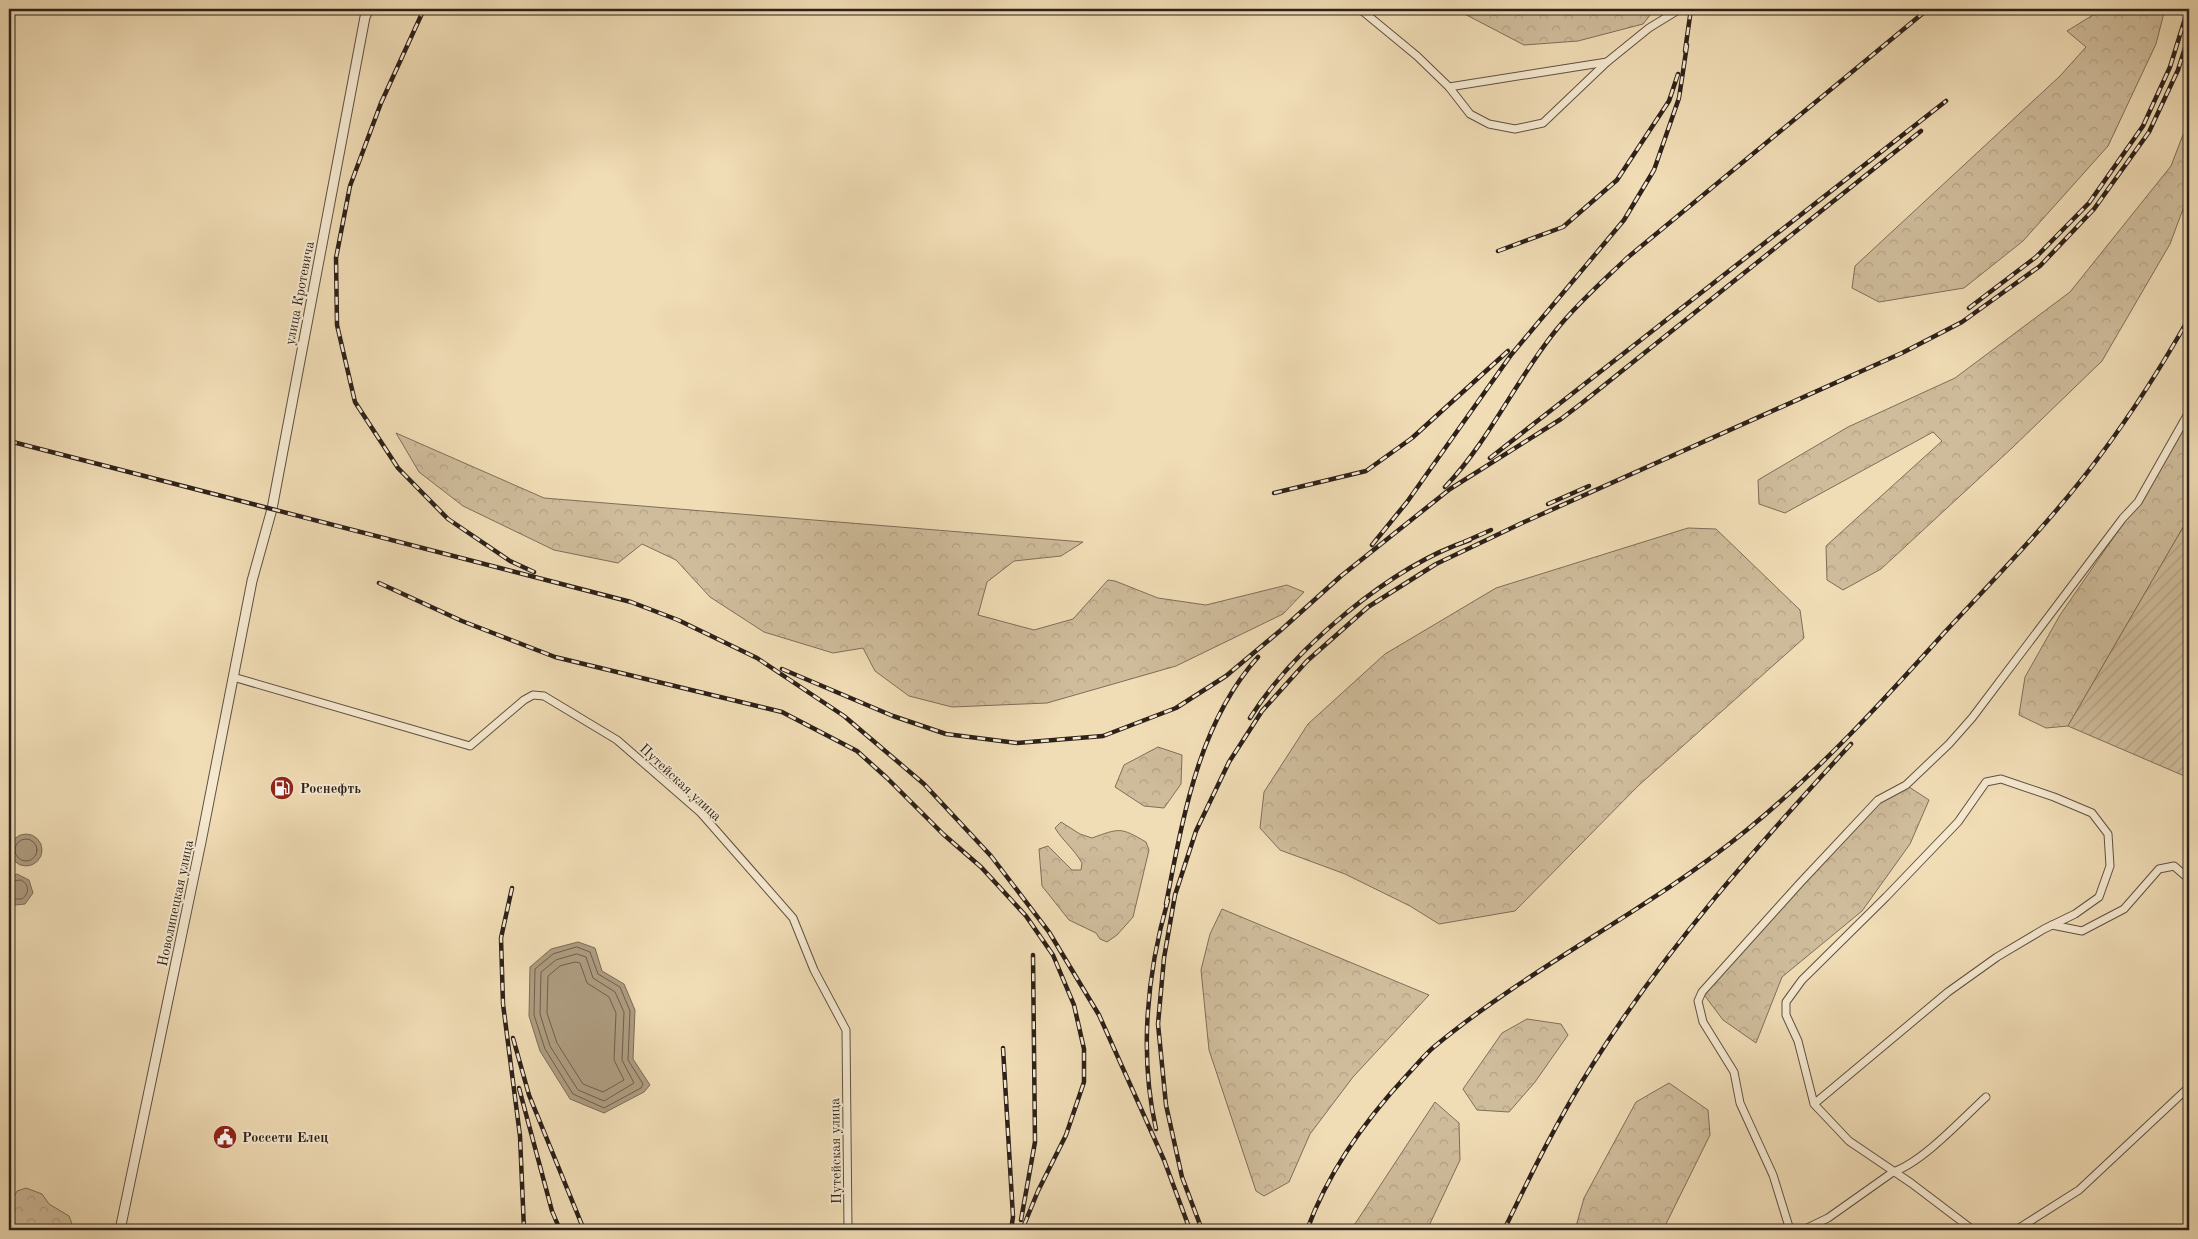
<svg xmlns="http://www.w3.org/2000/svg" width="2198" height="1239" font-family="'Old Standard TT',serif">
  <defs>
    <pattern id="forest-crowns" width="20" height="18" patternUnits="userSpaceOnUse" patternTransform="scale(1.25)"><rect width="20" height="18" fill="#cfbc9b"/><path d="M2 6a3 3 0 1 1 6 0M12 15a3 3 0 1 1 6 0" fill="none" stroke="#b2a185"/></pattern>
    <pattern id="garden-furrows" width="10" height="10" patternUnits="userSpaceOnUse" patternTransform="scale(1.25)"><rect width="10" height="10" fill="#cfbc9b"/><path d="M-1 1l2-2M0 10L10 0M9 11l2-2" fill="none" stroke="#b2a185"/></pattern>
  </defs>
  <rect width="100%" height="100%" fill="#f0dcb5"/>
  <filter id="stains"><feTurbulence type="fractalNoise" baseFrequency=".004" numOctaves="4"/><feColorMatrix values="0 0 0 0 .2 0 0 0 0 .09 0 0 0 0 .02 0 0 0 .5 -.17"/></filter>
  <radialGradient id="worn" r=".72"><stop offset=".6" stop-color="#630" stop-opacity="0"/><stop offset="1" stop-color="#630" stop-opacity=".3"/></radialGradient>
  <g fill="url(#forest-crowns)" stroke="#7e6e5a">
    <path d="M1455,9H1655L1643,24L1578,41L1524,45Z"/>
    <path d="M2096,9H2165L2156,44L2108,146L2023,241L1964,288L1879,302L1852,288L1855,266L2060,76L2086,47L2067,31L2093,15Z"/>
    <path d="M2189,119V193L2170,244L2102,361L2012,448L1881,569L1843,590L1827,580L1826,546L1942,441L1933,432L1785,513L1759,504L1758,480L1848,427L1955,378L2070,292L2171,166Z"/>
    <path d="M2189,412V517L2068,726L2046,728L2019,715L2025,677L2060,615L2138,502Z"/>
    <path d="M396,433L544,498L1083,542L1061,556L1014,561L987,582L978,615L1034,630L1073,619L1108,580L1115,581L1158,598L1206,605L1287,585L1304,592L1283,614L1176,666L1047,703L952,707L909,696L875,671L863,648L833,653L764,632L710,597L676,560L642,544L618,563L554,550L463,506L419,472Z"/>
    <path d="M1688,528L1716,529L1800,610L1804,638L1638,786L1515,911L1439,924L1410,906L1345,874L1280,850L1260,828L1264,792L1308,724L1385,654L1496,588Z"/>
    <path d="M1158,747L1182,755L1181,784L1164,808L1144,806L1115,787L1124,765Z"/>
    <path d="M1906,785L1929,800L1910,844L1862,911L1782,977L1756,1043L1723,1020L1702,992L1878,800Z"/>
    <path d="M1061,822L1080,834L1092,838C1120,828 1120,827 1146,842L1149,850L1133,917L1117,935L1107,942L1100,939L1096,933L1069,920L1042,886L1039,849L1048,846L1072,870H1081L1082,863C1074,849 1063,841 1055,828Z"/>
    <path d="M1222,909L1429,995L1353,1077L1310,1134L1289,1182L1264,1196L1256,1191L1209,1050L1201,970L1210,934Z"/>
    <path d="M1527,1019L1561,1024L1568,1035L1535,1082L1509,1112L1477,1110L1463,1089L1502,1033Z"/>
    <path d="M1669,1083L1708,1110L1710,1135L1663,1230H1575L1584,1198L1636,1102Z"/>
    <path d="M1435,1102L1459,1123L1460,1160L1427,1230H1351Z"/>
    <path d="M26,1188L42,1194L49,1204L69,1216L72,1224L69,1230H9V1207L17,1191Z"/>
  </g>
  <path fill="url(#garden-furrows)" stroke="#7e6e5a" d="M2189,517V778L2068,726Z"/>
  <g fill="#ae9c80" stroke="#7a6b57">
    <circle cx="26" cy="850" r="16"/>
    <path d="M17,874L29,880L33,893L25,904L15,905L9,903V877Z"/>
    <path d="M578,942L595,948L602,971L624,984L635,1010L633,1059L650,1085L644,1092L604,1113L570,1099L540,1051L529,1016L530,967L551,949Z"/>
  </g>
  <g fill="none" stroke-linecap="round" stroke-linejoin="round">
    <g stroke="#6e5e4d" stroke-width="1">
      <circle cx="26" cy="850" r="11"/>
      <path d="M9,881L21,880C29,884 30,893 22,899H9"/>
      <path d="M577,947L590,952L598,974L620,987L630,1011L628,1060L643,1084L641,1088L604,1108L573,1094L545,1049L534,1015L535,969L553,954Z"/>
      <path d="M577,954L586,957L593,978L615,992L624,1012L622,1060L634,1083L604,1101L578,1090L550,1046L540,1014L541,972L556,960Z"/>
      <path d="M576,962L580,963L587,983L609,997L616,1013L614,1060L624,1080L603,1092L583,1084L557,1043L547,1013L548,976L560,966Z"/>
    </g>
    <g stroke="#5e5041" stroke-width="9">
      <g id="minor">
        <path d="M1360,9L1417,56L1449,87L1607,62L1649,28L1680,9"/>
        <path d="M1712,9H1743"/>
        <path d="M1449,87L1470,114L1489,124L1515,129L1543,123L1607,62"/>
        <path d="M233,677L470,746L524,700L533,695L544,696L617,740L700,812L793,918L814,970L846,1030L848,1230"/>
        <path d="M2052,925L2082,931L2124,909L2159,869L2174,866L2189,879"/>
        <path d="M1814,1104L1948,992L1997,957L2044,929L2075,914L2099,897L2110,866L2108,834L2092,813L2054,797L2001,779L1986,782L1958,822L1886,897L1802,980L1786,1002V1015L1798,1041L1814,1104L1849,1141L1911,1183L1973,1230"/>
        <path d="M1790,1230L1773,1175L1740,1103L1734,1072L1703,1022L1698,1001L1702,992L1801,882L1878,800L1906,785L1949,744L1972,718L2123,518L2138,502L2189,412"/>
        <path d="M1803,1230L1828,1218L1893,1172C1923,1162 1962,1119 1986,1097"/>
        <path d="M2016,1230L2079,1190L2189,1087"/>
        <path d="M2186,1230L2189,1228"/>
      </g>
    </g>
    <g stroke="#5e5041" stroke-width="11">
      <path id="tertiary" d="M120,1230L201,842L252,581L272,509L365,17L369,9"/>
    </g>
    <use href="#minor" stroke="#f5e8cf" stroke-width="7"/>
    <use href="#tertiary" stroke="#f5e8cf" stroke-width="9"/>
    <g stroke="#2d211a" stroke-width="4.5">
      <g id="rail">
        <path d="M424,9L381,103L350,186L336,258L337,325L355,402L398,468L448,519L510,561L534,572"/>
        <path d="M1685,51L1691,9"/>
        <path d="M1498,251L1563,227L1617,180L1669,101L1678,74"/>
        <path d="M1969,308L2036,257L2089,203L2143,126L2170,67L2188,9"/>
        <path d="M9,441L631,602L678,620L757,658L844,716L924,784L991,856L1049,932L1099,1015L1164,1160L1190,1230"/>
        <path d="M1490,458L1946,101"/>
        <path d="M1445,487C1490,440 1516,379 1557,329C1578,303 1603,281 1627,258L1928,9"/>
        <path d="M1274,493L1366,471L1412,438L1508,351"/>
        <path d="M1548,504L1589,486"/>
        <path d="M1464,542L1491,530"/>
        <path d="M1372,545L1407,502L1511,355L1624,220L1654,170L1679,98L1687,45"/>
        <path d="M379,583L462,621L555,657L782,712L857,751L887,778L943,834L981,867L1026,916L1053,955L1074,1005L1084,1049V1082L1066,1135L1038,1191L1022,1230"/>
        <path d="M782,669L893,716L946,734L1017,743L1103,736L1176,708L1226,676L1281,630L1341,576L1450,489L1561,419L1582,403L1921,131"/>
        <path d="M1250,718C1294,648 1391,566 1470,540"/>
        <path d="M512,888L501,938L503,1004L520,1136L524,1230"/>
        <path d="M1166,904C1183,818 1198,724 1258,657"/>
        <path d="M513,1038L529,1095L584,1230"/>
        <path d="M1003,1048L1013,1217L1011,1230"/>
        <path d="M519,1088L552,1211L560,1230"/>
        <path d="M1156,1129C1139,1054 1147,973 1168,900"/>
        <path d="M1021,1220L1035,1142L1033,955"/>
        <path d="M1202,1230L1182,1177L1166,1105L1158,1024L1164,958L1175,895L1196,831L1229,762L1262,711L1307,661L1368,607L1436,564L1522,523L1902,353L1962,322L2040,266L2094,209L2149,132L2178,70L2189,35"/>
        <path d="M1307,1230C1328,1172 1366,1119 1408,1074C1417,1065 1425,1054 1435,1046C1533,965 1650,910 1748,829C1820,770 1882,702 1944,633C1998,575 2055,517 2102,453C2134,410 2163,364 2189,318"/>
        <path d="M1504,1230C1531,1174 1559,1117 1593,1064C1666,948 1758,845 1851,744"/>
      </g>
    </g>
    <use href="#rail" stroke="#f5e8cf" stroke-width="2.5" stroke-dasharray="8" stroke-linecap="butt"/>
  </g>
  <defs>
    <g id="fuel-disc" transform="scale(1.25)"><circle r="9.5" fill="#8f2418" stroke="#f5e8cf"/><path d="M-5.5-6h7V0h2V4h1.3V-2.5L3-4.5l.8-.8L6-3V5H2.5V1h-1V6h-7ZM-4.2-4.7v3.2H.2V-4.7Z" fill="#fff"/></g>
    <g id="civic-disc" transform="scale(1.25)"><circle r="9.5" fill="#8f2418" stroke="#f5e8cf"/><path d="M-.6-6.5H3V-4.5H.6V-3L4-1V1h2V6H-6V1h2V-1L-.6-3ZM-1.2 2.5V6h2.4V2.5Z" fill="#fff"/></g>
  </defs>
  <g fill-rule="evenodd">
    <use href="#fuel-disc" x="282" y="788"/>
    <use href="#civic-disc" x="225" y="1137"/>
  </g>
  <g text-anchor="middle" stroke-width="4" stroke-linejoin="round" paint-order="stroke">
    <g font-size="14" fill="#2d211a" stroke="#f5e8cf">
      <text transform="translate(299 293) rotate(-79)" y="5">улица Кротевича</text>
      <text transform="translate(681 782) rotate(43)" y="5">Путейская улица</text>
      <text transform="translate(175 903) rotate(-78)" y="5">Новолипецкая улица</text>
      <text transform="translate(835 1151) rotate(-91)" y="5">Путейская улица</text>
    </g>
    <g font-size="14" font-weight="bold" fill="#2d211a" stroke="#f5e8cf" text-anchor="start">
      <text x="300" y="793">Роснефть</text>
      <text x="242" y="1142">Россети Елец</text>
    </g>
  </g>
  <rect width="2198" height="1239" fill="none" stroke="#f0dcb5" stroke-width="30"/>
  <rect x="10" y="10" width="2178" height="1219" fill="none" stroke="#2d211a" stroke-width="2.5"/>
  <rect x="15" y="15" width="2168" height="1209" fill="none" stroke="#2d211a"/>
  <rect width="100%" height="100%" filter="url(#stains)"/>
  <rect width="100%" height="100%" fill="url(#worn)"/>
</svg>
